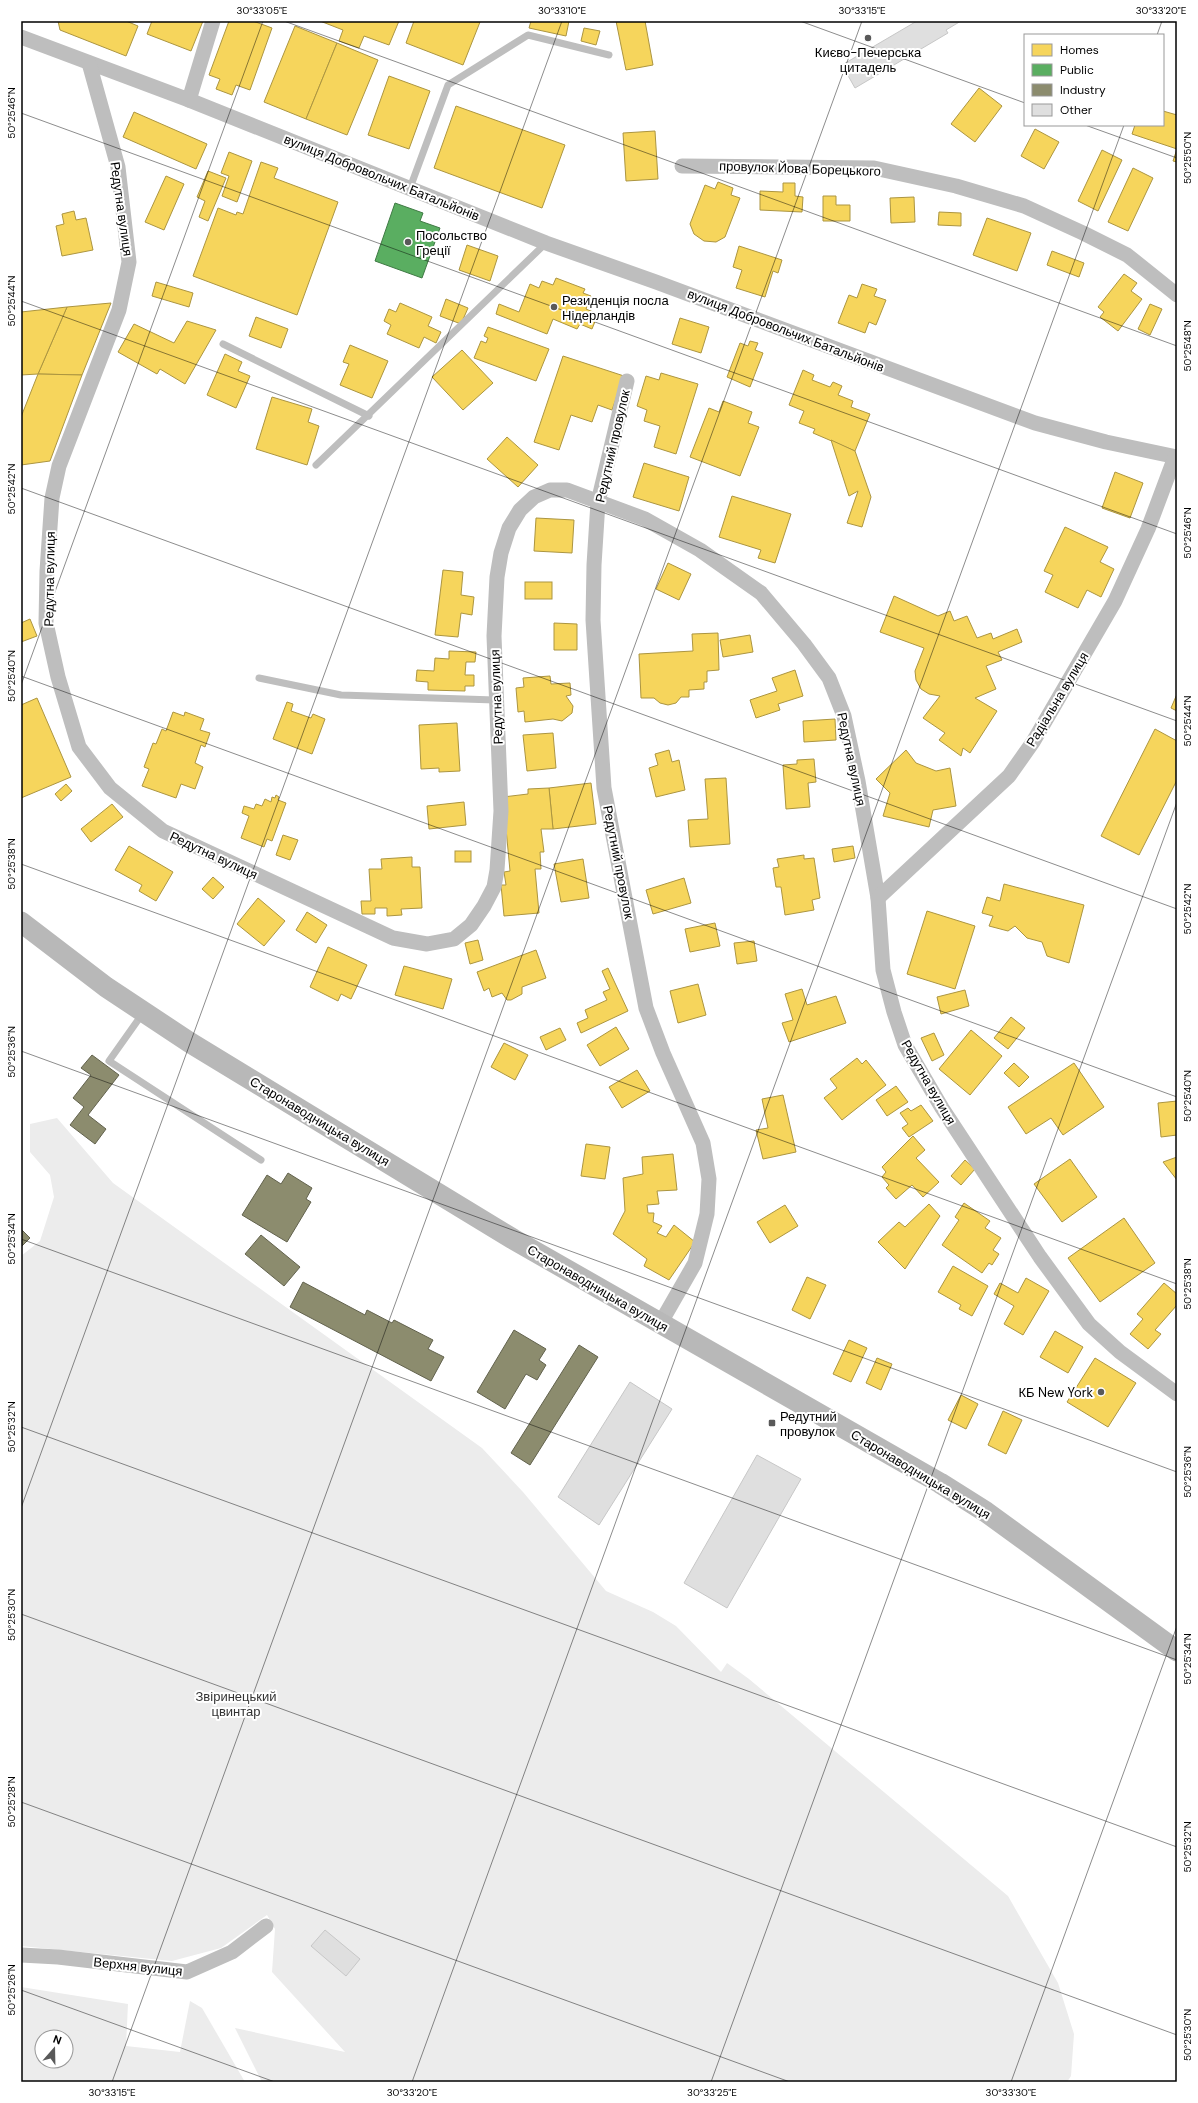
<svg xmlns="http://www.w3.org/2000/svg" width="1198" height="2103" font-family="'DM Sans',sans-serif">
  <rect width="100%" height="100%" fill="#fff"/>
  <g fill="#ececec" fill-rule="evenodd">
    <path d="M57,1118L113,1183L482,1448L523,1492L606,1591L653,1612L676,1626L721,1672L727,1663L749,1679L1008,1896L1058,1983L1074,2034L1071,2076L1067,2082H262L235,2028L345,2052L272,1972L275,1929L267,1915L221,1948L172,1961L21,1946V1256L40,1241L54,1197L50,1175L30,1152V1124Z"/>
    <path d="M21,1987L128,2004L126,2046L180,2052L190,2001L202,2008L245,2082H21ZM42,2037H66V2061H42Z"/>
  </g>
  <g fill="#f6d55c" stroke="#ac9540">
    <path d="M58,21H126L138,26L126,56L60,30Z"/>
    <path d="M152,21H203L191,51L147,34Z"/>
    <path d="M229,21H253L272,28L250,90L236,85L232,95L216,89L220,79L209,75Z"/>
    <path d="M320,21H399L389,45L364,36L359,48L339,41L343,30Z"/>
    <path d="M414,21L480,22L463,65L406,43Z"/>
    <path d="M531,21H569L566,36L529,28Z"/>
    <path d="M616,21H645L653,65L626,70Z"/>
    <path d="M295,26L337,43L306,119L264,102Z"/>
    <path d="M584,28L600,31L596,45L581,41Z"/>
    <path d="M337,43L378,60L347,135L306,119Z"/>
    <path d="M389,76L430,91L409,149L368,135Z"/>
    <path d="M979,88L1002,106L975,142L951,124Z"/>
    <path d="M456,106L565,145L542,208L434,168Z"/>
    <path d="M1163,111L1177,115V162L1173,161L1177,149L1132,134L1135,125H1163Z"/>
    <path d="M134,112L207,144L196,169L123,137Z"/>
    <path d="M1035,129L1059,142L1044,169L1021,156Z"/>
    <path d="M655,131L658,179L626,181L623,133Z"/>
    <path d="M1102,150L1122,160L1098,211L1078,201Z"/>
    <path d="M229,152L252,161L237,202L222,196L229,176L221,173Z"/>
    <path d="M261,162L278,168L274,178L338,202L297,315L193,276L218,208L236,215L237,212L243,214Z"/>
    <path d="M1133,168L1153,178L1128,231L1108,222Z"/>
    <path d="M208,171L226,178L208,221L199,217L205,201L197,197Z"/>
    <path d="M166,176L184,184L164,230L145,222Z"/>
    <path d="M718,182L733,188L731,195L740,198L725,237L716,242L704,241L694,234L690,224L705,185L715,189Z"/>
    <path d="M783,183H795V196L803,197L802,212L760,210V191L783,192Z"/>
    <path d="M823,196H836V205H850V221H823Z"/>
    <path d="M914,197L915,222L891,223L890,198Z"/>
    <path d="M74,211L76,220L86,218L93,250L62,256L56,226L64,224L62,214Z"/>
    <path d="M939,212L961,213V226L938,225Z"/>
    <path d="M987,218L1031,233L1017,271L973,255Z"/>
    <path d="M467,245L498,256L490,281L459,270Z"/>
    <path d="M739,246L782,260L778,273L773,271L765,297L736,288L742,270L733,267Z"/>
    <path d="M1052,251L1084,263L1079,277L1047,265Z"/>
    <path d="M1124,274L1137,283L1131,291L1142,299L1118,331L1100,317L1104,312L1098,307Z"/>
    <path d="M556,278L585,289L583,293L591,296L586,309L598,314L592,329L580,324L577,329L553,319L547,334L496,314L499,304L519,312L530,284L539,288L542,281L553,285Z"/>
    <path d="M156,282L193,293L189,307L152,296Z"/>
    <path d="M862,284L877,289L874,296L886,300L876,325L869,322L865,333L838,323L849,295L857,298Z"/>
    <path d="M446,299L468,308L461,324L440,316Z"/>
    <path d="M111,303L82,375L38,374L67,307Z"/>
    <path d="M400,303L432,317L428,326L441,332L436,343L424,337L419,348L387,334L391,325L384,321L389,309L396,312Z"/>
    <path d="M1150,304L1162,309L1150,335L1138,329Z"/>
    <path d="M67,307L38,374L21,375V312Z"/>
    <path d="M256,317L288,329L281,348L249,336Z"/>
    <path d="M680,318L709,327L701,353L672,344Z"/>
    <path d="M187,321L216,330L185,384L160,369L157,374L118,352L134,324L174,343Z"/>
    <path d="M488,327L549,349L536,381L474,358L481,341L486,343L488,338L484,336Z"/>
    <path d="M750,341L758,343L755,350L763,353L750,387L727,377L740,343L748,346Z"/>
    <path d="M350,345L388,361L372,398L340,385L349,364L343,362Z"/>
    <path d="M462,350L493,383L463,410L432,377Z"/>
    <path d="M225,354L242,362L238,371L250,376L236,408L207,395Z"/>
    <path d="M563,356L624,376L612,410L598,405L592,422L571,415L559,450L534,442Z"/>
    <path d="M803,370L814,375L812,380L830,387L833,382L842,386L838,395L853,401L851,407L870,414L855,451L813,433L815,429L799,423L804,411L789,405Z"/>
    <path d="M661,373L698,384L676,454L654,447L660,426L644,421L647,410L637,406L646,376L659,380Z"/>
    <path d="M38,374L82,375L50,461L21,465V417Z"/>
    <path d="M272,397L312,409L308,422L319,426L307,465L256,449Z"/>
    <path d="M723,401L752,412L748,423L759,427L740,476L690,457L709,408L719,412Z"/>
    <path d="M507,437L538,465L518,487L487,459Z"/>
    <path d="M831,440L855,451L871,497L862,527L847,523L858,491L849,496Z"/>
    <path d="M644,463L689,477L679,511L633,497Z"/>
    <path d="M1115,472L1143,483L1130,518L1102,508Z"/>
    <path d="M732,496L791,514L775,563L758,558L761,550L719,537Z"/>
    <path d="M536,518L574,520L572,553L534,551Z"/>
    <path d="M1065,527L1108,547L1100,562L1114,569L1101,597L1087,590L1078,608L1045,592L1053,575L1044,571Z"/>
    <path d="M668,563L691,574L679,600L656,589Z"/>
    <path d="M443,570L463,572L461,595L474,597L472,615L461,613L458,637L435,635Z"/>
    <rect x="525" y="582" width="27" height="17"/>
    <path d="M894,596L938,616L950,611L954,621L967,616L977,638L991,633L993,639L1017,629L1022,642L998,652L1002,660L986,666L996,689L975,698L997,711L970,753L963,748L961,756L939,740L945,733L923,718L940,696L929,694L921,689L916,680L915,671L924,648L880,632Z"/>
    <path d="M30,619L37,636L21,642V623Z"/>
    <path d="M554,623L577,624V650H554Z"/>
    <path d="M718,633L719,670L707,671V682H704V689L689,690V697H681L676,703L668,705L660,703L654,698H641L639,654L693,651L692,634Z"/>
    <path d="M750,635L753,652L723,657L720,640Z"/>
    <path d="M449,651L476,652L475,662H466L465,675H474V686H465V691L428,690V682L416,681L417,670L434,671L435,658L449,659Z"/>
    <path d="M795,670L803,696L778,704L780,710L756,718L750,700L777,691L772,678Z"/>
    <path d="M550,676L551,684L570,683L571,695L566,696L573,706L572,713L562,721L553,719L525,722L524,711L518,712L516,688L524,687L523,678Z"/>
    <path d="M1177,694V711L1171,708Z"/>
    <path d="M37,698L71,777L21,798V705Z"/>
    <path d="M287,702L293,704L291,711L311,718L313,714L325,719L312,754L273,739Z"/>
    <path d="M173,712L184,716L185,712L204,719L200,730L210,733L205,747L201,745L195,763L203,767L195,789L181,784L176,798L142,786L149,769L144,767L153,743L156,744L162,729L166,731Z"/>
    <path d="M835,719L836,740L804,742L803,721Z"/>
    <path d="M457,723L460,771L439,772V768L421,769L419,725Z"/>
    <path d="M1155,729L1177,741V780L1139,855L1101,836Z"/>
    <path d="M553,733L556,768L527,771L523,735Z"/>
    <path d="M669,750L672,762L679,760L685,790L656,797L649,768L658,765L655,754Z"/>
    <path d="M906,750L916,763L936,771L950,768L956,806L933,810L929,827L883,816L890,793L876,779Z"/>
    <path d="M814,759L816,782L808,783L810,807L786,809L783,765L797,764V760Z"/>
    <path d="M726,778L730,844L690,847L688,820L708,819L705,779Z"/>
    <path d="M591,783L596,824L553,829L549,788Z"/>
    <path d="M66,784L72,791L61,801L55,794Z"/>
    <path d="M549,788L553,829H541L544,852H540L541,869H535L539,913L504,916L501,885H506L504,872L510,871L503,797L528,794V789Z"/>
    <path d="M276,795L279,797L278,800L286,803L272,841L267,839L264,847L241,838L249,816L242,813L244,806L254,809L256,804L262,806L265,799L271,802L272,797L275,798Z"/>
    <path d="M464,802L466,825L429,829L427,806Z"/>
    <path d="M112,804L123,817L91,842L81,829Z"/>
    <path d="M283,835L298,840L290,860L276,855Z"/>
    <path d="M129,846L173,872L156,901L139,891L142,885L115,870Z"/>
    <path d="M853,846L855,858L834,862L832,849Z"/>
    <rect x="455" y="851" width="16" height="11"/>
    <path d="M804,855V859L814,858L820,898L812,900L814,910L785,915L781,887H776L773,868L779,867L777,859Z"/>
    <path d="M412,857V867H420L422,908L401,909L402,915L387,916V908H375V914H362L361,901H371L369,869H382L381,859Z"/>
    <path d="M583,859L589,898L561,902L554,864Z"/>
    <path d="M213,877L224,887L213,899L202,889Z"/>
    <path d="M684,878L691,903L653,914L646,890Z"/>
    <path d="M1004,884L1084,905L1069,963L1047,956L1042,942L1027,938L1015,926L1008,931L989,926L993,916L982,913L987,897L1000,901Z"/>
    <path d="M258,898L285,921L264,946L237,924Z"/>
    <path d="M927,911L975,926L955,989L907,974Z"/>
    <path d="M307,912L327,925L316,943L296,930Z"/>
    <path d="M715,923L720,946L690,952L685,929Z"/>
    <path d="M478,940L483,960L470,964L465,943Z"/>
    <path d="M754,941L757,961L737,964L734,943Z"/>
    <path d="M328,947L367,965L351,999L341,994L338,1001L310,987Z"/>
    <path d="M536,950L546,978L522,987V994L511,1000H507L502,993L492,997L489,988L484,991L477,972Z"/>
    <path d="M404,966L452,979L443,1009L395,995Z"/>
    <path d="M608,968L628,1011L581,1033L577,1023L588,1018L585,1010L607,1000L603,992L610,989L602,971Z"/>
    <path d="M698,984L706,1015L678,1023L670,991Z"/>
    <path d="M802,989L807,1005L836,996L846,1023L789,1042L782,1023L793,1020L785,994Z"/>
    <path d="M965,990L969,1006L941,1014L937,997Z"/>
    <path d="M1011,1017L1025,1028L1008,1049L994,1038Z"/>
    <path d="M616,1027L629,1049L600,1066L587,1045Z"/>
    <path d="M560,1028L566,1040L546,1050L540,1037Z"/>
    <path d="M971,1030L1002,1056L970,1095L939,1069Z"/>
    <path d="M934,1033L944,1055L932,1061L921,1038Z"/>
    <path d="M504,1043L528,1055L515,1080L491,1067Z"/>
    <path d="M857,1058L862,1064L866,1060L886,1085L842,1120L824,1098L837,1088L830,1079Z"/>
    <path d="M1014,1063L1029,1077L1019,1087L1004,1073Z"/>
    <path d="M1074,1063L1104,1107L1063,1135L1051,1118L1026,1134L1008,1107Z"/>
    <path d="M637,1070L650,1091L622,1108L609,1087Z"/>
    <path d="M896,1086L908,1102L887,1116L876,1100Z"/>
    <path d="M783,1095L796,1152L763,1159L756,1130L768,1128L762,1099Z"/>
    <path d="M1177,1101V1135L1161,1137L1158,1103Z"/>
    <path d="M921,1105L933,1121L909,1137L902,1128L908,1124L900,1113L908,1108L911,1111Z"/>
    <path d="M913,1136L925,1150L916,1158L939,1182L923,1197L912,1185L896,1199L886,1188L889,1185L882,1177L886,1172L882,1167Z"/>
    <path d="M586,1144L610,1147L605,1179L581,1176Z"/>
    <path d="M673,1154L677,1190L657,1191L659,1204L647,1205L648,1213H654L653,1222L662,1226L657,1233L666,1237L674,1225L695,1242L669,1280L644,1266L647,1259L613,1234L625,1211L623,1178L643,1174L642,1157Z"/>
    <path d="M1177,1157V1180L1163,1162Z"/>
    <path d="M1070,1159L1097,1197L1062,1222L1034,1184Z"/>
    <path d="M965,1160L975,1169L961,1185L951,1176Z"/>
    <path d="M964,1203L990,1221L985,1228L1001,1238L993,1250L999,1254L992,1265L989,1263L982,1273L942,1245L959,1220L955,1217Z"/>
    <path d="M929,1204L940,1216L905,1269L878,1242L899,1222L905,1227Z"/>
    <path d="M785,1205L798,1226L770,1243L757,1222Z"/>
    <path d="M1124,1218L1155,1263L1100,1302L1068,1258Z"/>
    <path d="M953,1266L988,1286L972,1316L959,1309L961,1305L938,1292Z"/>
    <path d="M807,1277L826,1285L810,1319L792,1310Z"/>
    <path d="M1026,1278L1049,1291L1023,1335L1004,1324L1014,1306L994,1294L1000,1283L1018,1293Z"/>
    <path d="M1164,1283L1177,1294V1305L1155,1330L1161,1334L1148,1349L1130,1334L1143,1319L1137,1314Z"/>
    <path d="M1055,1331L1083,1347L1068,1373L1040,1357Z"/>
    <path d="M849,1340L867,1348L851,1382L833,1374Z"/>
    <path d="M877,1358L892,1364L881,1390L866,1383Z"/>
    <path d="M1095,1358L1136,1383L1108,1427L1067,1402Z"/>
    <path d="M961,1395L978,1404L966,1429L948,1420Z"/>
    <path d="M1003,1411L1022,1420L1006,1454L988,1445Z"/>
  </g>
  <path fill="#5aae61" stroke="#3f7a44" d="M395,203L423,213L420,221L440,228L422,278L375,261Z"/>
  <g fill="#8c8c6e" stroke="#62624d">
    <path d="M92,1055L119,1075L88,1115L106,1129L95,1144L70,1125L84,1107L73,1098L91,1075L81,1068Z"/>
    <path d="M288,1173L312,1188L306,1199L311,1202L287,1242L242,1215L267,1175L281,1184Z"/>
    <path d="M21,1229L30,1238L21,1247Z"/>
    <path d="M261,1235L300,1267L284,1286L245,1254Z"/>
    <path d="M303,1282L365,1315L367,1310L392,1323L394,1320L433,1340L428,1349L444,1357L431,1381L290,1307Z"/>
    <path d="M514,1330L546,1349L539,1360L546,1365L537,1380L526,1374L505,1409L477,1392Z"/>
    <path d="M579,1345L598,1357L530,1465L511,1453Z"/>
  </g>
  <g fill="#dfdfdf" stroke="#c7c7c7">
    <path d="M917,21H961L946,30L948,33L855,88L842,65Z"/>
    <path d="M630,1382L672,1409L599,1525L558,1497Z"/>
    <path d="M757,1455L801,1479L727,1608L684,1583Z"/>
    <path d="M325,1930L360,1959L346,1976L311,1946Z"/>
  </g>
  <g fill="none" stroke-linecap="round" stroke-linejoin="round">
    <g stroke="#bebebe" stroke-width="7">
      <path d="M410,188L448,85L528,35L609,55"/>
      <path d="M223,344L369,416"/>
      <path d="M316,465L546,243"/>
      <path d="M259,678L341,695L495,700"/>
      <path d="M143,1013L109,1061L261,1160"/>
    </g>
    <g stroke="#bebebe" stroke-width="15">
      <path d="M21,37L189,100L546,243L656,282L1035,423L1106,442L1177,457"/>
      <path d="M89,63L118,167L129,262L119,310L59,466L52,498L47,571L46,623L58,677L79,747L110,788L163,831L393,938L427,944L454,939L471,925L484,906L494,887L497,870L501,811L494,636L497,577L501,553L509,528L520,510L534,497L550,490H567L645,519L700,550L761,593L804,644L829,678L844,716L858,781L878,898L883,970L894,1012L905,1045L942,1108L1040,1257L1089,1324L1120,1352L1177,1394"/>
      <path d="M189,100L213,21"/>
      <path d="M682,166L874,168L956,186L1024,206L1083,233L1127,255L1177,295"/>
      <path d="M627,381L598,502L594,565L593,620L604,788L646,1008L663,1053L703,1143L709,1179L707,1214L695,1263L660,1324"/>
      <path d="M878,898L1009,776L1033,742L1115,601L1148,529L1175,457"/>
      <path d="M21,1955L58,1957L187,1972L232,1952L266,1926"/>
    </g>
    <path stroke="#b8b8b8" stroke-width="21" d="M21,922L106,987L189,1042L513,1239L940,1483L986,1512L1177,1651"/>
  </g>
  <path fill="none" stroke="#000" stroke-width="1" stroke-opacity="0.45" d="M284,21L1177,346M800,21L1025,103M1157,35L1162,21M21,113L1177,534M1085,125L1177,158M21,301L1177,721M21,488L1177,909M21,676L1177,1097M21,685L263,21M21,864L1177,1284M21,1051L1177,1472M21,1239L1177,1660M21,1427L1177,1847M21,1508L562,21M21,1614L1177,2035M21,1802L790,2082M21,1990L275,2082M112,2082L862,21M412,2082L1124,125M711,2082L1177,802M1011,2082L1177,1626"/>
  <g fill="#595959" stroke="#fff" stroke-width="1.5">
    <circle cx="868" cy="38" r="4"/>
    <circle cx="408" cy="242" r="4"/>
    <circle cx="554" cy="307" r="4"/>
    <circle cx="1101" cy="1392" r="4"/>
    <rect x="768" y="1419" width="8" height="8" rx="2"/>
  </g>
  <g text-anchor="middle" stroke-width="4" stroke-linejoin="round" paint-order="stroke">
    <g font-size="13" fill="#000" stroke="#fff" text-anchor="start">
      <text x="868" y="57" text-anchor="middle">Києво-Печерська<tspan x="868" dy="15">цитадель</tspan></text>
      <text x="416" y="240">Посольство<tspan x="416" dy="15">Греції</tspan></text>
      <text x="562" y="305">Резиденція посла<tspan x="562" dy="15">Нідерландів</tspan></text>
      <text x="1093" y="1397" text-anchor="end">КБ New York</text>
      <text x="780" y="1421">Редутний<tspan x="780" dy="15">провулок</tspan></text>
    </g>
    <g font-size="13" fill="#000" stroke="#fff">
      <text transform="translate(800 168) rotate(2)" y="5">провулок Йова Борецького</text>
      <text transform="translate(382 177) rotate(22)" y="5">вулиця Добровольчих Батальйонів</text>
      <text transform="translate(122 209) rotate(82)" y="5">Редутна вулиця</text>
      <text transform="translate(786 330) rotate(21)" y="5">вулиця Добровольчих Батальйонів</text>
      <text transform="translate(612 446) rotate(-77)" y="5">Редутний провулок</text>
      <text transform="translate(49 579) rotate(-89)" y="5">Редутна вулиця</text>
      <text transform="translate(496 697) rotate(-92)" y="5">Редутна вулиця</text>
      <text transform="translate(1057 699) rotate(-59)" y="5">Радіальна вулиця</text>
      <text transform="translate(852 759) rotate(78)" y="5">Редутна вулиця</text>
      <text transform="translate(214 855) rotate(25)" y="5">Редутна вулиця</text>
      <text transform="translate(619 862) rotate(79)" y="5">Редутний провулок</text>
      <text transform="translate(929 1082) rotate(60)" y="5">Редутна вулиця</text>
      <text transform="translate(320 1121) rotate(31)" y="5">Старонаводницька вулиця</text>
      <text transform="translate(598 1288) rotate(30)" y="5">Старонаводницька вулиця</text>
      <text transform="translate(921 1474) rotate(31)" y="5">Старонаводницька вулиця</text>
      <text transform="translate(138 1966) rotate(6)" y="5">Верхня вулиця</text>
    </g>
    <g font-size="13" fill="#333" stroke="#fff">
      <text x="236" y="1701">Звіринецький<tspan x="236" dy="15">цвинтар</tspan></text>
    </g>
  </g>
  <rect width="1198" height="2103" fill="none" stroke="#ffffff" stroke-width="44"/>
  <rect x="1024" y="34" width="140" height="92" fill="#ffffff" stroke="#999999"/>
  <rect x="1032" y="44" width="20" height="12" fill="#f6d55c" stroke="#999999"/>
  <text x="1060" y="54" font-size="12" fill="#000000">Homes</text>
  <rect x="1032" y="64" width="20" height="12" fill="#5aae61" stroke="#999999"/>
  <text x="1060" y="74" font-size="12" fill="#000000">Public</text>
  <rect x="1032" y="84" width="20" height="12" fill="#8c8c6e" stroke="#999999"/>
  <text x="1060" y="94" font-size="12" fill="#000000">Industry</text>
  <rect x="1032" y="104" width="20" height="12" fill="#dfdfdf" stroke="#999999"/>
  <text x="1060" y="114" font-size="12" fill="#000000">Other</text>
  <g transform="translate(54 2049) rotate(20)"><circle r="19" fill="#ffffff" stroke="#999999"/>
  <path d="M0-3L7 15L0 10L-7 15Z" fill="#595959"/>
  <text y="-6" font-size="11" font-weight="bold" text-anchor="middle" fill="#000000">N</text>
  </g>
  <rect x="22" y="22" width="1154" height="2059" fill="none" stroke="#000" stroke-width="1.5"/>
  <g font-size="10" text-anchor="middle" fill="#000">
    <text x="262" y="14">30°33'05"E</text>
    <text x="562" y="14">30°33'10"E</text>
    <text x="862" y="14">30°33'15"E</text>
    <text x="1161" y="14">30°33'20"E</text>
    <text transform="translate(11 113) rotate(-90)" y="4">50°25'46"N</text>
    <text transform="translate(1187 158) rotate(-90)" y="4">50°25'50"N</text>
    <text transform="translate(11 301) rotate(-90)" y="4">50°25'44"N</text>
    <text transform="translate(1187 346) rotate(-90)" y="4">50°25'48"N</text>
    <text transform="translate(11 489) rotate(-90)" y="4">50°25'42"N</text>
    <text transform="translate(1187 533) rotate(-90)" y="4">50°25'46"N</text>
    <text transform="translate(11 676) rotate(-90)" y="4">50°25'40"N</text>
    <text transform="translate(1187 721) rotate(-90)" y="4">50°25'44"N</text>
    <text transform="translate(11 864) rotate(-90)" y="4">50°25'38"N</text>
    <text transform="translate(1187 909) rotate(-90)" y="4">50°25'42"N</text>
    <text transform="translate(11 1052) rotate(-90)" y="4">50°25'36"N</text>
    <text transform="translate(1187 1096) rotate(-90)" y="4">50°25'40"N</text>
    <text transform="translate(11 1239) rotate(-90)" y="4">50°25'34"N</text>
    <text transform="translate(1187 1284) rotate(-90)" y="4">50°25'38"N</text>
    <text transform="translate(11 1427) rotate(-90)" y="4">50°25'32"N</text>
    <text transform="translate(1187 1472) rotate(-90)" y="4">50°25'36"N</text>
    <text transform="translate(11 1615) rotate(-90)" y="4">50°25'30"N</text>
    <text transform="translate(1187 1659) rotate(-90)" y="4">50°25'34"N</text>
    <text transform="translate(11 1802) rotate(-90)" y="4">50°25'28"N</text>
    <text transform="translate(1187 1847) rotate(-90)" y="4">50°25'32"N</text>
    <text transform="translate(11 1990) rotate(-90)" y="4">50°25'26"N</text>
    <text transform="translate(1187 2035) rotate(-90)" y="4">50°25'30"N</text>
    <text x="112" y="2096">30°33'15"E</text>
    <text x="412" y="2096">30°33'20"E</text>
    <text x="712" y="2096">30°33'25"E</text>
    <text x="1011" y="2096">30°33'30"E</text>
  </g>
</svg>
